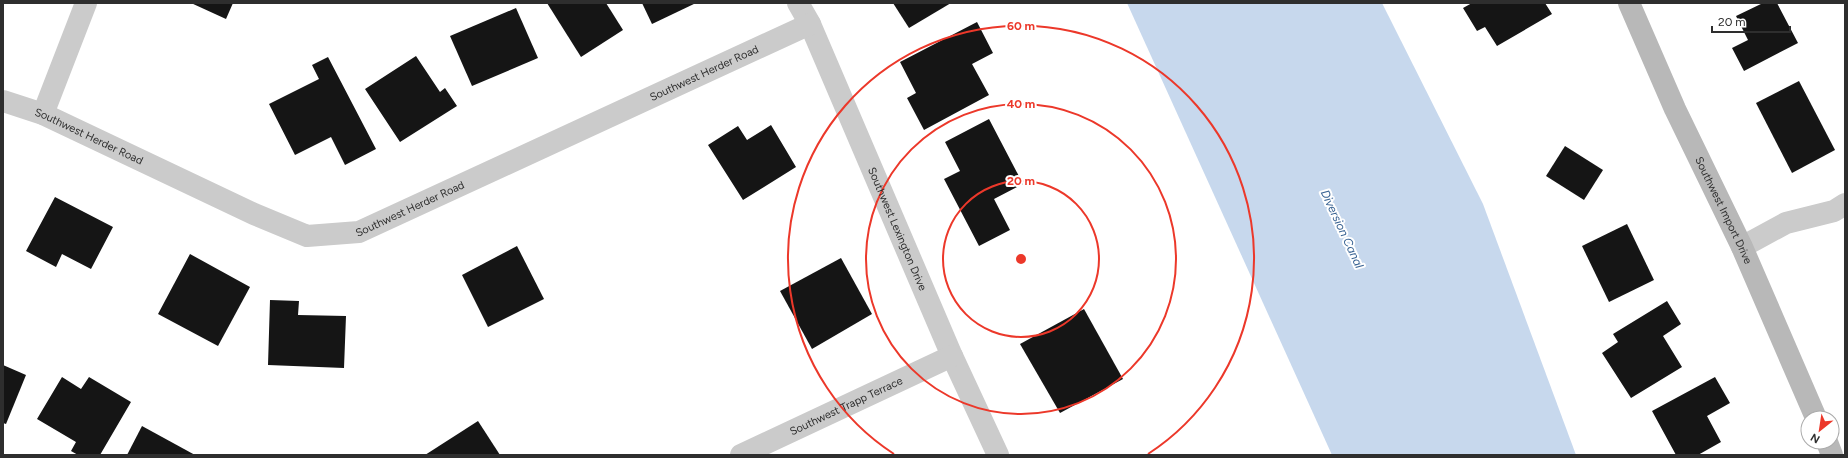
<svg xmlns="http://www.w3.org/2000/svg" width="1848" height="458" font-family="Figtree,sans-serif">
  <rect width="100%" height="100%" fill="#fff"/>
  <path fill="#c7d8ed" d="M1127,3H1382L1483,204L1576,455H1332Z"/>
  <g fill="#151515">
    <path d="M191,3H233L226,19Z"/>
    <path d="M547,3H606L623,30L581,57Z"/>
    <path d="M642,3H696L652,24Z"/>
    <path d="M893,3H951L909,28Z"/>
    <path d="M1472,3H1545L1552,14L1497,46L1485,27L1477,31L1463,8Z"/>
    <path d="M1763,3H1777L1798,43L1744,71L1732,48L1748,40L1736,16Z"/>
    <path d="M516,8L538,58L472,86L450,36Z"/>
    <path d="M977,22L993,53L972,64L989,95L924,130L907,98L916,93L900,62Z"/>
    <path d="M416,56L440,92L445,88L457,106L400,142L365,89Z"/>
    <path d="M328,57L376,149L345,165L331,137L295,155L269,104L319,79L312,65Z"/>
    <path d="M1799,81L1835,150L1792,173L1756,103Z"/>
    <path d="M989,119L1023,184L994,199L1010,230L979,246L944,179L960,171L945,142Z"/>
    <path d="M771,125L796,167L743,200L708,145L738,126L747,140Z"/>
    <path d="M1565,146L1603,170L1584,200L1546,176Z"/>
    <path d="M55,197L113,227L91,269L62,254L56,267L26,251Z"/>
    <path d="M1627,224L1654,280L1609,302L1582,246Z"/>
    <path d="M517,246L544,299L488,327L462,275Z"/>
    <path d="M190,254L250,287L218,346L158,314Z"/>
    <path d="M841,258L872,314L812,349L780,291Z"/>
    <path d="M270,300L299,301L298,315L346,316L344,368L268,365Z"/>
    <path d="M1667,301L1681,324L1663,336L1682,367L1631,398L1602,353L1618,342L1613,334Z"/>
    <path d="M1084,309L1123,379L1060,413L1020,344Z"/>
    <path d="M3,365L26,375L6,424L3,423Z"/>
    <path d="M62,377L81,389L89,377L131,402L100,455H78L71,451L76,442L37,419Z"/>
    <path d="M1715,377L1730,403L1707,416L1721,442L1698,455H1676L1652,411Z"/>
    <path d="M478,421L500,455H425Z"/>
    <path d="M142,426L195,455H127Z"/>
  </g>
  <g fill="none" stroke-linecap="round" stroke-linejoin="round">
    <g stroke="#cbcbcb" stroke-width="22">
      <path id="s1" d="M798,3L810,24L952,356L998,455"/>
      <path id="s2" d="M3,101L43,114L254,214L307,236L359,232L810,24"/>
      <path d="M43,114L86,3"/>
      <path d="M1742,247L1786,223L1834,211L1845,204"/>
      <path id="s3" d="M741,455L952,356"/>
    </g>
    <g stroke="#b8b8b8" stroke-width="22">
      <path id="s4" d="M1629,3L1675,109L1742,247L1816,418"/>
      <path d="M1827,442L1832,455"/>
    </g>
  </g>
  <g fill="none" stroke="#ec382a" stroke-width="2">
    <circle cx="1021" cy="259" r="78"/>
    <circle cx="1021" cy="259" r="155"/>
    <path d="M894 454A233 233 0 1 1 1148 454"/>
  </g>
  <g text-anchor="middle" stroke-width="4" stroke-linejoin="round" paint-order="stroke">
    <g font-size="11" fill="#2e2e2e" stroke="#fff">
      <text dy="4" stroke="none"><textPath href="#s2" startOffset="765">Southwest Herder Road</textPath></text>
      <text dy="4" stroke="none"><textPath href="#s2" startOffset="93">Southwest Herder Road</textPath></text>
      <text dy="4" stroke="none"><textPath href="#s2" startOffset="441">Southwest Herder Road</textPath></text>
      <text dy="4" stroke="none"><textPath href="#s4" startOffset="228">Southwest Import Drive</textPath></text>
      <text dy="4" stroke="none"><textPath href="#s1" startOffset="247">Southwest Lexington Drive</textPath></text>
      <text dy="4" stroke="none"><textPath href="#s3" startOffset="116">Southwest Trapp Terrace</textPath></text>
    </g>
    <g font-size="12" font-style="italic" fill="#396393" stroke="#fff">
      <text transform="translate(1342 229) rotate(65)" y="4">Diversion Canal</text>
    </g>
  </g>
  <circle cx="1021" cy="259" r="6" fill="#ec382a" stroke="#fff" stroke-width="2"/>
  <g font-size="12" text-anchor="middle" font-weight="bold" fill="#ec382a" stroke="#fff" stroke-width="4" stroke-linejoin="round" paint-order="stroke">
    <text x="1021" y="30">60 m</text>
    <text x="1021" y="108">40 m</text>
    <text x="1021" y="185">20 m</text>
  </g>
  <rect width="1848" height="458" fill="none" stroke="#2e2e2e" stroke-width="8"/>
  <g transform="translate(1820 430) rotate(210)"><circle r="19" fill="#ffffff" stroke="#ababab"/>
  <path d="M0-3L7 15L0 10L-7 15Z" fill="#ec382a"/>
  <text y="-6" font-size="11" font-weight="bold" text-anchor="middle" fill="#2e2e2e">N</text>
  </g>
  <path d="M1712 26v6h78v-6" fill="none" stroke="#2e2e2e" stroke-width="2"/>
  <text x="1718" y="26" font-size="12" fill="#2e2e2e" stroke="#ffffff" stroke-width="3" paint-order="stroke">20 m</text>
</svg>
